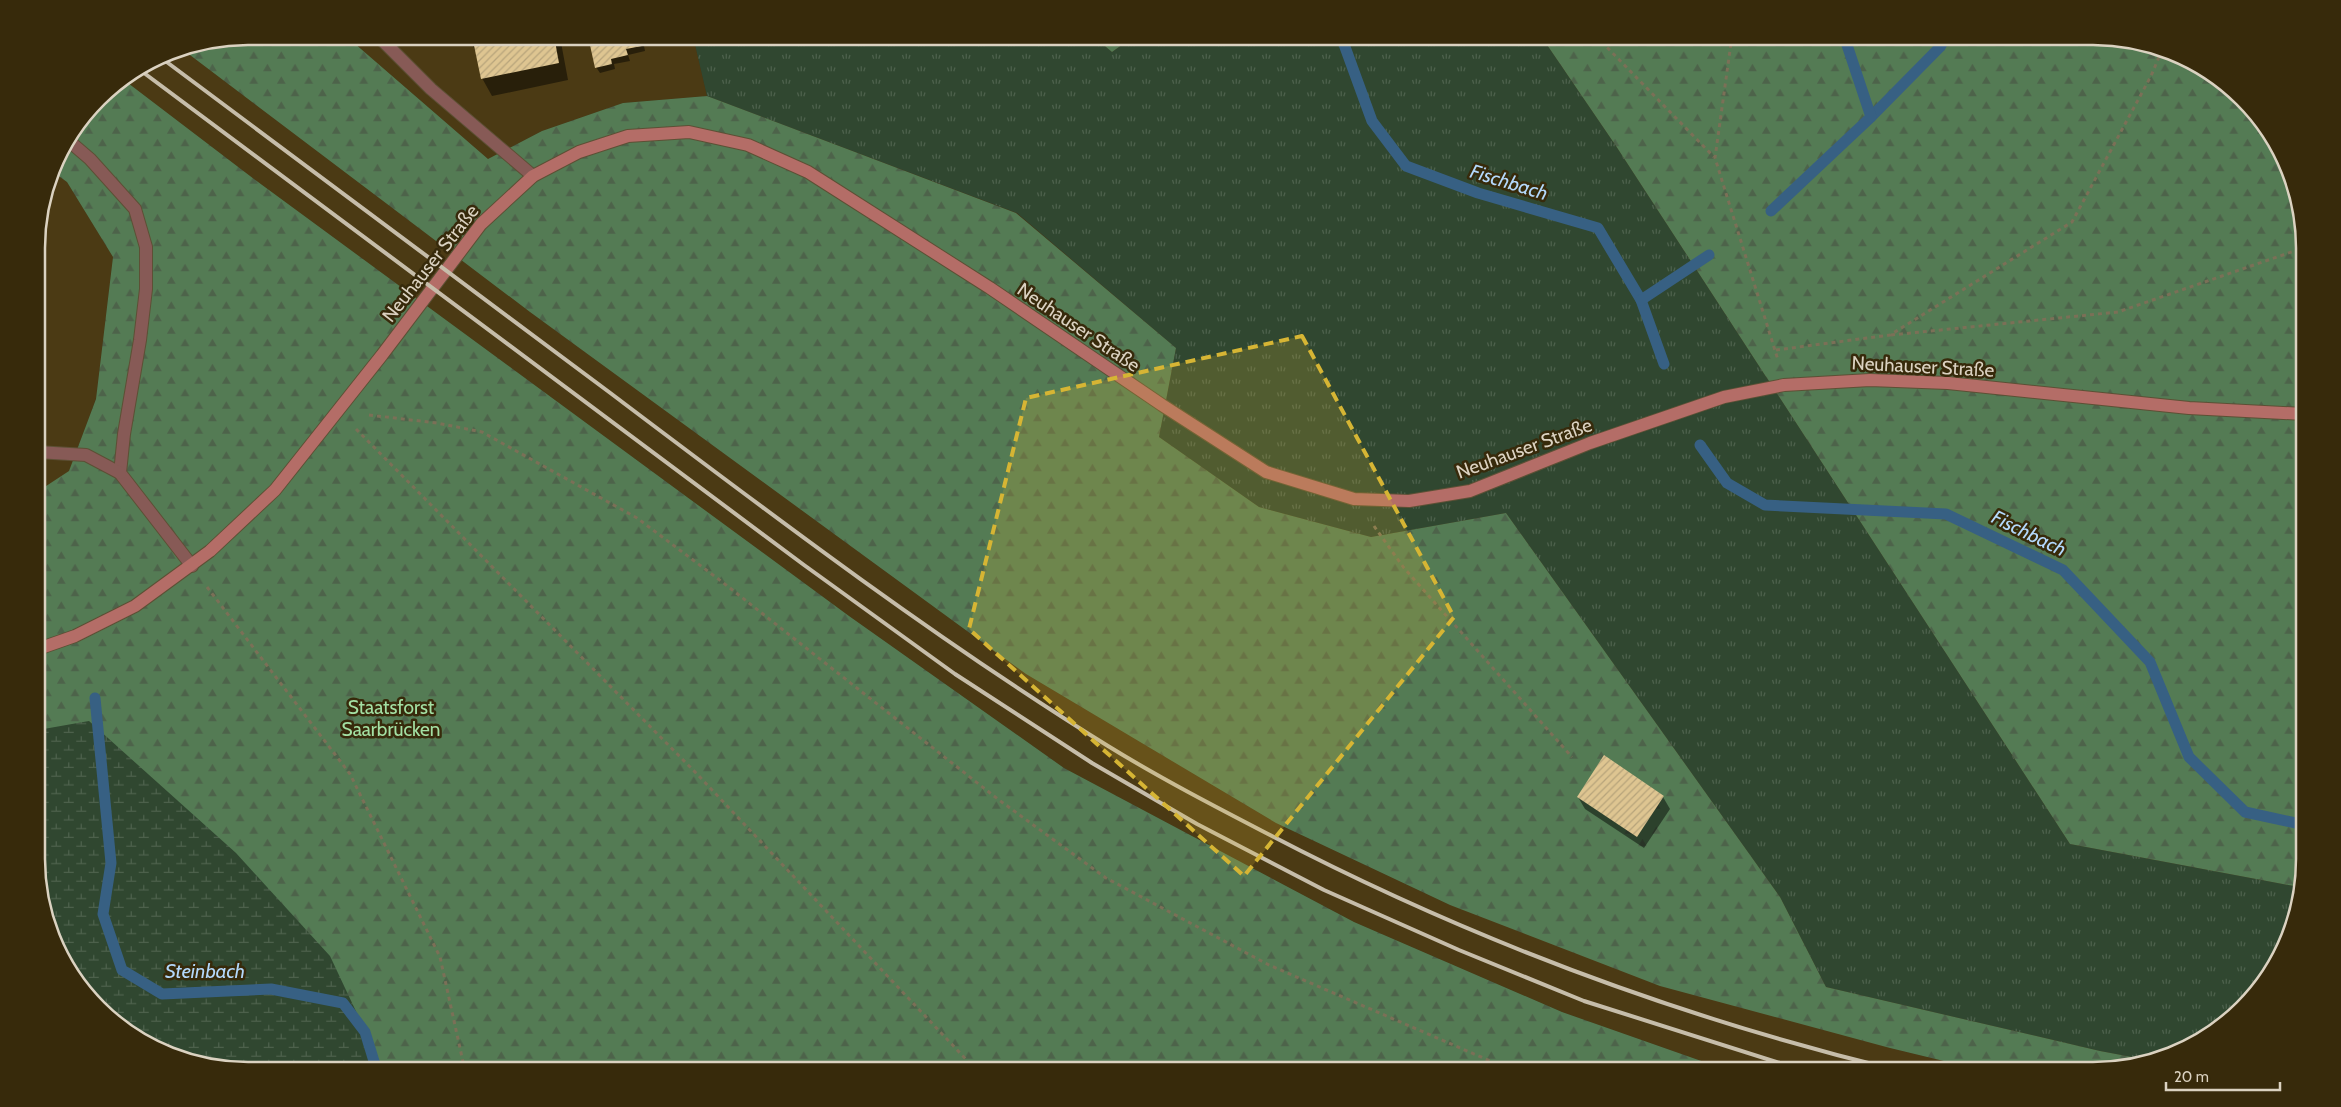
<svg xmlns="http://www.w3.org/2000/svg" width="2341" height="1107" font-family="Cabin,sans-serif">
  <defs>
    <pattern id="grass-tufts" width="24" height="20" patternUnits="userSpaceOnUse" patternTransform="scale(1.25)"><rect width="24" height="20" fill="#304730"/><path d="M3 7l-1-3M5 7V3M7 7l1-3M15 17l-1-3M17 17v-4M19 17l1-3" fill="none" stroke="#4d614c"/></pattern>
    <pattern id="forest-firs" width="22" height="20" patternUnits="userSpaceOnUse" patternTransform="scale(1.25)"><rect width="22" height="20" fill="#547b54"/><path d="M5 1l3.5 6h-7zM16 11l3.5 6h-7z" fill="#4d634a"/></pattern>
    <pattern id="wetland-marsh" width="20" height="14" patternUnits="userSpaceOnUse" patternTransform="scale(1.25)"><rect width="20" height="14" fill="#304730"/><path d="M1 5h8M5 5V1M11 12h8M15 12V8" fill="none" stroke="#4d614c"/></pattern>
    <pattern id="building-hatch" width="6" height="6" patternUnits="userSpaceOnUse" patternTransform="scale(1.25)"><rect width="6" height="6" fill="#dec591"/><path d="M-1 1l2-2M0 6l6-6M5 7l2-2" fill="none" stroke="#b7a47b"/></pattern>
  </defs>
  <rect width="100%" height="100%" fill="#413416"/>
  <g fill="#4b3a14">
    <path d="M346,36H693L707,96L623,103L542,131L488,159Z"/>
    <path d="M182,49L530,312L1026,674L1276,823L1450,905L1890,1048L1981,1070H1727L1562,1012L1354,922L1064,768L849,616L254,179L124,80L167,52Z"/>
    <path d="M53,172L67,182L113,257L96,398L69,472L37,492V234Z"/>
  </g>
  <path fill="url(#grass-tufts)" d="M693,36H1093L1112,52L1134,36H1541L1616,146L2070,844L2299,887L2288,940L2252,998L2211,1035L2161,1059L2153,1061L2100,1051L1826,987L1780,897L1506,513L1371,537L1259,507L1159,437L1176,348L1017,213L707,96Z"/>
  <g fill="url(#forest-firs)">
    <path d="M248,36H346L488,159L542,131L623,103L707,96L1016,213L1176,348L1159,437L1259,507L1371,537L1506,513L1780,897L1826,987L2100,1051L2153,1061L2106,1070H1981L1890,1048L1660,986L1450,905L1276,823L1026,674L530,312L182,49Z"/>
    <path d="M1093,36H1134L1112,52Z"/>
    <path d="M1541,36H2093L2174,53L2222,80L2261,119L2289,167L2303,221L2305,859L2299,887L2070,844L1616,146Z"/>
    <path d="M124,80L254,179L849,616L1064,768L1354,922L1562,1012L1727,1070L248,1071L167,1054L119,1027L80,988L53,940L38,887L37,492L69,471L96,399L113,257L67,182L53,172L58,154L108,89Z"/>
  </g>
  <path fill="url(#wetland-marsh)" d="M89,721L236,853L330,956L384,1071H248L167,1054L119,1027L80,988L53,940L38,887V730Z"/>
  <g fill="#0007">
    <path d="M467,36H566L560,37L568,80L492,96L482,78L477,53Z"/>
    <path d="M594,36H660L661,42L644,46L645,51L628,55L630,61L614,64L615,69L600,73L596,67Z"/>
    <path d="M1578,797H1663L1670,809L1644,848L1585,809Z"/>
  </g>
  <g fill="none" stroke-linecap="round" stroke-linejoin="round">
    <g stroke="#376083" stroke-width="11">
      <path d="M1341,36L1372,121L1406,166L1478,193L1598,228L1641,300L1664,364"/>
      <path d="M1871,117L1940,47L1946,36"/>
      <path d="M1771,211L1871,117L1844,36"/>
      <path d="M1641,300L1709,255"/>
      <path d="M1700,445L1727,483L1765,505L1946,514L2063,570L2150,662L2189,757L2245,812L2305,825"/>
      <path d="M95,698L111,863L103,914L122,970L162,994L271,989L343,1003L365,1032L377,1071"/>
    </g>
  </g>
  <g fill="url(#building-hatch)">
    <path d="M472,36H554L559,63L481,79Z"/>
    <path d="M588,36H654L655,37L641,40L642,46L626,49L628,55L611,59L612,64L595,68Z"/>
    <path d="M1604,755L1664,796L1637,837L1577,797Z"/>
  </g>
  <g fill="none" stroke-linecap="round" stroke-linejoin="round">
    <g stroke="#5d5035" stroke-width="14">
      <g id="service">
        <path d="M378,36L431,89L533,176"/>
        <path d="M69,141L90,159L135,209L146,247V289L140,340L124,434L120,473L192,566"/>
        <path d="M37,452L86,455L120,473"/>
      </g>
    </g>
    <g stroke="#5d5035" stroke-width="14">
      <path id="secondary" d="M38,649L75,636L135,606L210,551L275,490L382,355L481,224L533,176L579,152L628,136L689,132L748,145L808,172L990,288L1162,405L1266,472L1354,499L1409,501L1470,491L1590,443L1724,397L1784,385L1870,380L1948,383L2189,408L2304,414"/>
    </g>
    <g stroke="#7b7057" stroke-width="3" stroke-dasharray="4 4" stroke-linecap="butt">
      <path d="M1596,36L1714,157"/>
      <path d="M1732,36L1715,158L1778,360"/>
      <path d="M1891,335L2118,312L2303,248"/>
      <path d="M1776,350L1890,335L2072,222L2151,76L2162,50"/>
      <path d="M369,415L437,423L482,432L637,518L721,581L999,800L1106,878L1269,965L1511,1070"/>
      <path d="M356,429L697,774L977,1071"/>
      <path d="M1374,526L1404,568L1572,757"/>
      <path d="M207,587L350,774L440,957L465,1071"/>
    </g>
    <use href="#service" stroke="#875a56" stroke-width="12"/>
    <use href="#secondary" stroke="#b46d67" stroke-width="12"/>
    <g stroke="#c6bdaa" stroke-width="4">
      <path d="M160,57C310,169 460,280 609,392C772,515 934,638 1108,746C1160,778 1214,806 1268,834C1467,938 1678,1017 1896,1070"/>
      <path d="M140,70L804,565L955,674L1092,763L1197,824L1324,890L1459,950L1584,1001L1802,1070"/>
    </g>
  </g>
  <path fill="#d6b534" fill-opacity="0.2" stroke="#d6b534" stroke-width="4" stroke-dasharray="10 6" stroke-linejoin="round" d="M1302,336L1454,617L1244,876L969,629L1026,398Z"/>
  <g text-anchor="middle" stroke-width="5" stroke-linejoin="round" paint-order="stroke">
    <g font-size="19" fill="#dbd2c1" stroke="#372a0b">
      <text transform="translate(430 263) rotate(-52)" y="7">Neuhauser Straße</text>
      <text transform="translate(1079 327) rotate(34)" y="7">Neuhauser Straße</text>
      <text transform="translate(1923 366) rotate(3)" y="7">Neuhauser Straße</text>
      <text transform="translate(1524 448) rotate(-20)" y="7">Neuhauser Straße</text>
    </g>
    <g font-size="19" fill="#a3e0a3" stroke="#372a0b">
      <text x="391" y="714">Staatsforst<tspan x="391" dy="22">Saarbrücken</tspan></text>
    </g>
    <g font-size="20" font-style="italic" fill="#b3d8fb" stroke="#372a0b">
      <text transform="translate(1509 182) rotate(17)" y="7">Fischbach</text>
      <text transform="translate(2029 533) rotate(26)" y="7">Fischbach</text>
      <text x="205" y="978">Steinbach</text>
    </g>
  </g>
  <path d="M0 0H2341V1107H0ZM248 45H2093A203 203 0 0 1 2296 248V859A203 203 0 0 1 2093 1062H248A203 203 0 0 1 45 859V248A203 203 0 0 1 248 45Z" fill="#372a0b" fill-rule="evenodd"/>
  <path fill="none" stroke="#dbd2c1" stroke-width="2.5" d="M248 45H2093A203 203 0 0 1 2296 248V859A203 203 0 0 1 2093 1062H248A203 203 0 0 1 45 859V248A203 203 0 0 1 248 45Z"/>
  <path d="M2166 1082v8h114v-8" fill="none" stroke="#dbd2c1" stroke-width="2.5"/>
  <text x="2174" y="1082" font-size="15" fill="#dbd2c1" stroke="#372a0b" stroke-width="4" paint-order="stroke">20 m</text>
</svg>
